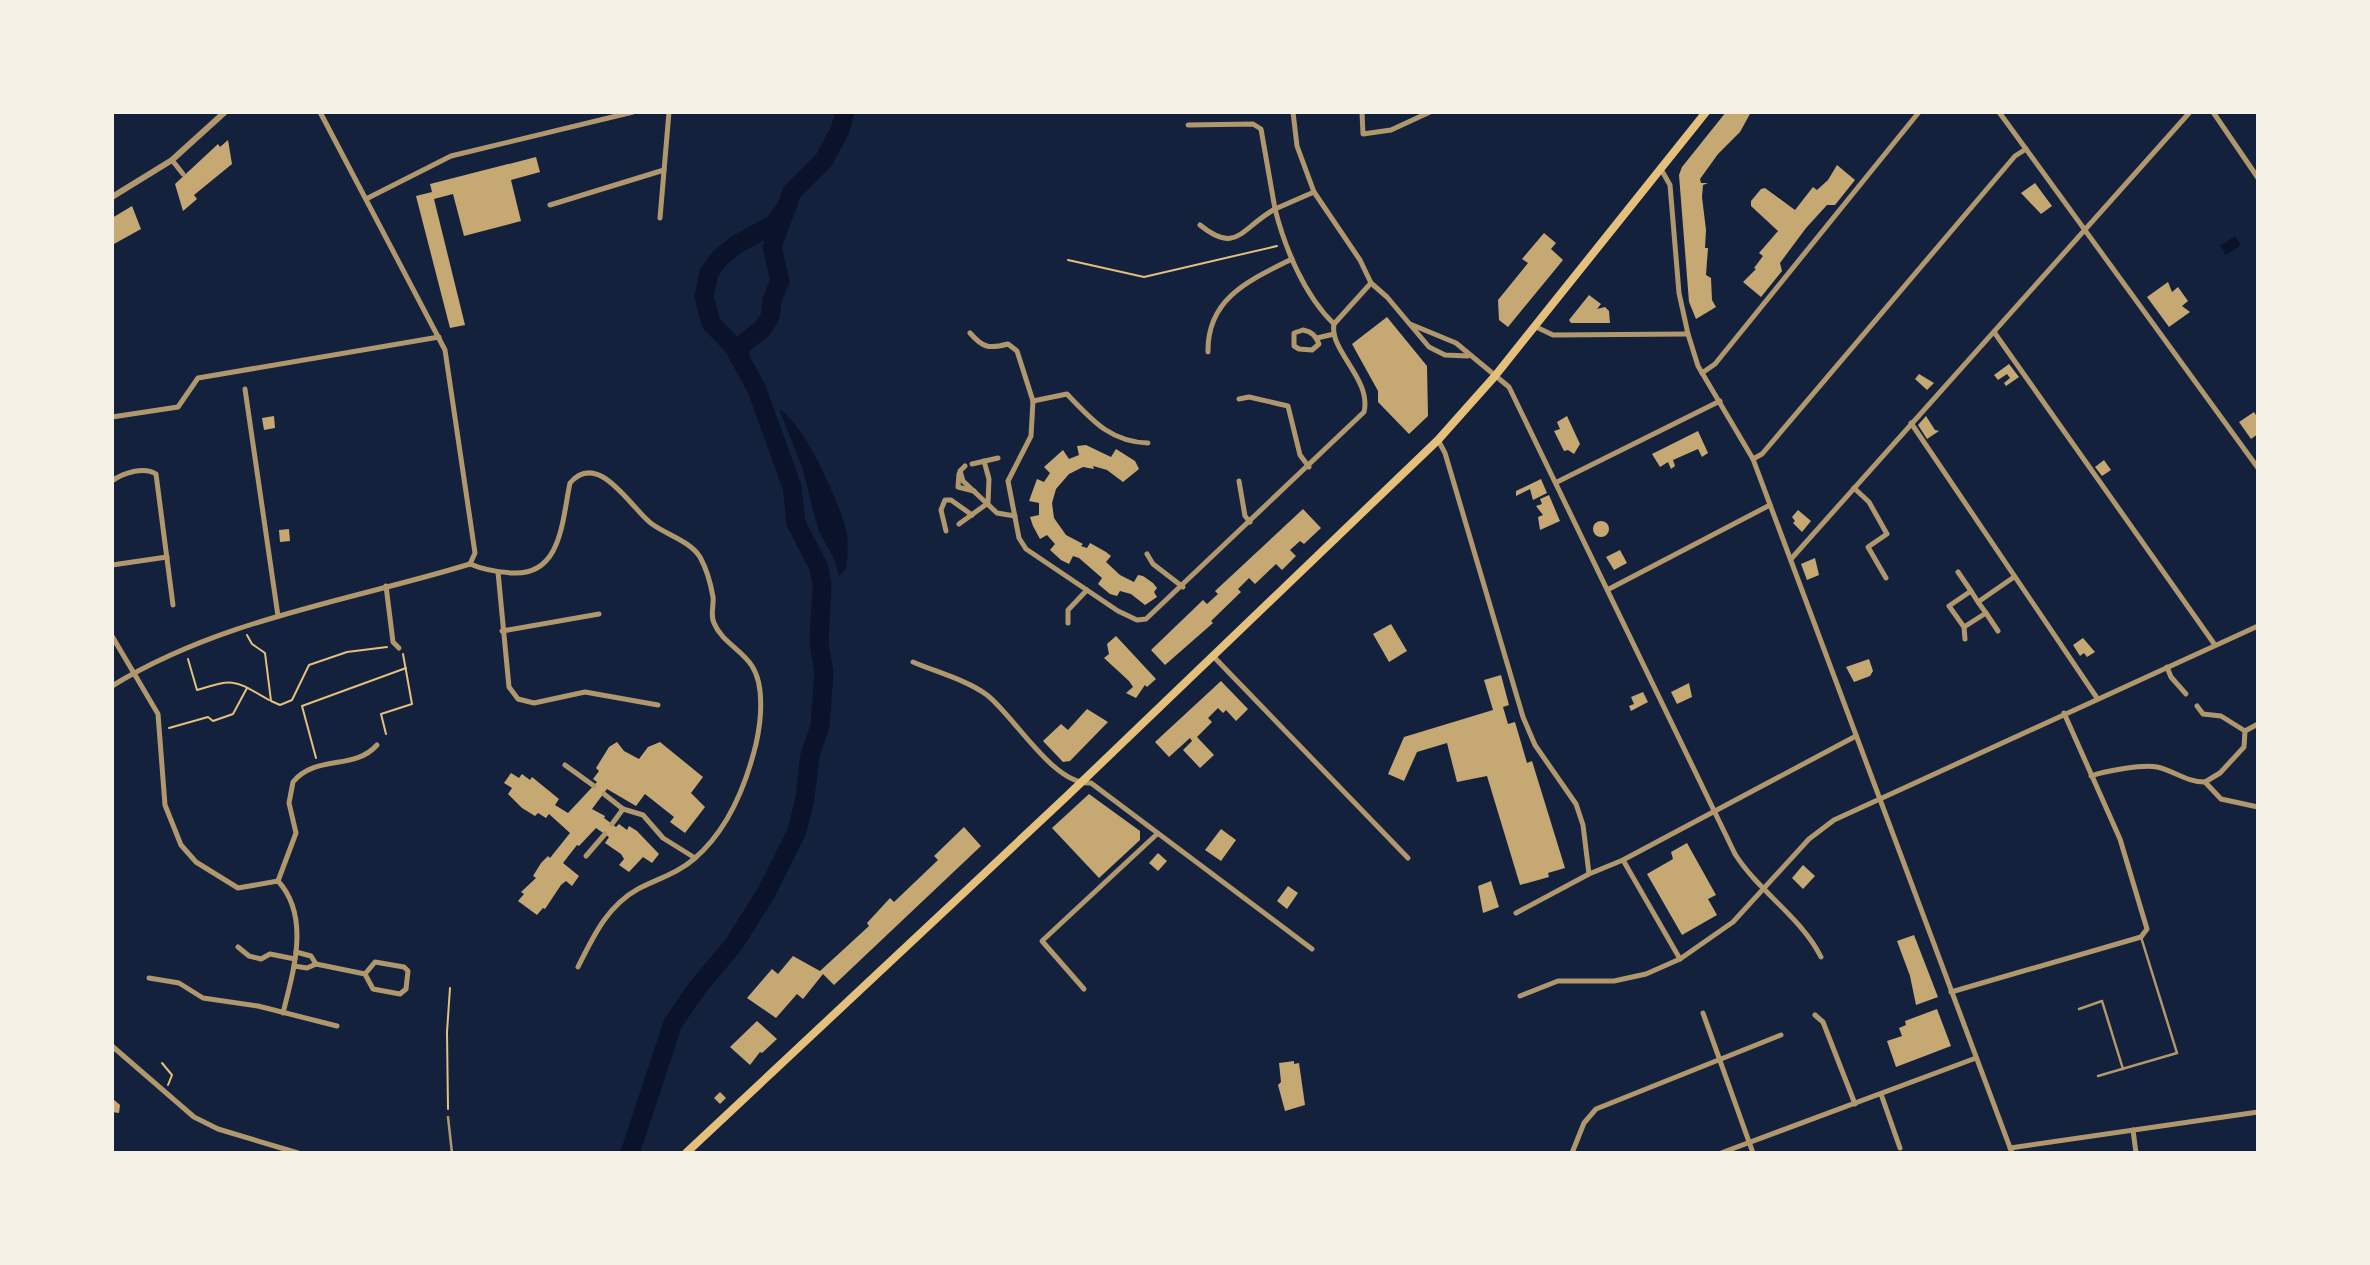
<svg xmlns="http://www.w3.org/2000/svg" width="2370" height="1265" font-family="Manrope,sans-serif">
  <rect width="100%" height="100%" fill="#14213d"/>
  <g fill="#0b132b">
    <path d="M2235,236L2241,245L2226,255L2220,246Z"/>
    <path d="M779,409C804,423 837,498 845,526C849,540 848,555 846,569L839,576L834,559L818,529L803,470Z"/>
  </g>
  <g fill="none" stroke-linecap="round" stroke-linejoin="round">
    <g stroke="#0b132b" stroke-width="19">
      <path d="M741,361L739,352L742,345L762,329L770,317L772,300L780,281L772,247L792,192L824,160L840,130L845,112"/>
      <path d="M630,1153L673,1023L698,987L734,944L766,893L797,831L805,798L810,755L820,726L824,673L819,642L822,584L819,568L796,523L792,487L757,390L734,347L711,323L704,297L709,272L720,258L737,244L774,224L788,205"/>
    </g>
  </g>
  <g fill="#c6a872">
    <path d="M1726,112H1751L1740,132L1718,154L1700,179L1701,183H1708L1703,185L1702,197L1706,230L1705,248H1708L1706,275L1711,278L1712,300L1716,307L1696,319L1689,302L1679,175L1682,167Z"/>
    <path d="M228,140L232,164L194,195L197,199L183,211L175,184L218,144L220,147Z"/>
    <path d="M536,157L540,172L511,180L521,221L464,236L453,194L434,199L465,325L450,328L416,196L432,192L430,184Z"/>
    <path d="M1837,165L1855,180L1835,205H1827L1806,228L1780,263L1782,271L1761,297L1743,282L1756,269L1754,268L1763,256L1759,253L1778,231L1751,206V201L1761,189L1765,188L1795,210L1813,187L1817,190L1828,180Z"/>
    <path d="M2035,183L2052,206L2041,214L2021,193Z"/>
    <path d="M132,206L141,229L114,244L112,218Z"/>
    <path d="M1544,233L1556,243L1551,249L1563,260L1508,327L1499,320L1498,300L1528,263L1522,259Z"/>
    <path d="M2168,282L2172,292L2178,287L2188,301L2182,306L2190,312L2169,327L2147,297Z"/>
    <path d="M1589,295L1601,304L1597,309L1605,307L1609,311L1610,323H1571L1569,320Z"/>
    <path d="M1387,317L1427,366L1428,416L1409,434L1378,402V391L1352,344Z"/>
    <path d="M2009,364L2019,377L2006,386L2004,383L2010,378L2007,374L1998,380L1994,375Z"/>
    <path d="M1919,374L1934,383L1927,390L1915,379Z"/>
    <path d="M2254,412L2258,418V434L2251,439L2239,422Z"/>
    <path d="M274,416L275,428L264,430L262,418Z"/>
    <path d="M1567,416L1580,444L1574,454L1568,450L1564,451L1554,431L1560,429L1557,422Z"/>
    <path d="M1926,416L1935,430L1939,431L1927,439L1918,425Z"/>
    <path d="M1698,431L1708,453L1702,457L1698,449L1673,460L1675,466L1671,469L1668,462L1660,467L1652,454Z"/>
    <path d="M1086,445L1111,457L1116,449L1135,461L1139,469L1123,482L1107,470L1093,466L1094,469L1083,467L1069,474L1056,489L1052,503L1054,518L1066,535L1083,544L1081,546L1087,548L1090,543L1106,552L1111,556L1106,562L1120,575L1134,582L1138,575L1143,576L1153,583L1157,588L1154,592L1157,597L1145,605L1131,594L1120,591L1117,596L1110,594L1098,584L1102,578L1079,558L1073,556L1069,564L1061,560L1050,550L1055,544L1047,535L1040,539L1033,526L1030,517L1039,515V503L1029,501L1037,479L1044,482L1050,473L1044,467L1063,450L1069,459L1079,455L1077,446Z"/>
    <path d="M2104,460L2111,470L2102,476L2095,467Z"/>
    <path d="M1541,479L1547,493L1533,500L1530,489L1516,496V491Z"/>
    <path d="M1549,495L1560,521L1540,530L1538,517L1543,515L1536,506L1542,504L1540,499Z"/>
    <path d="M1303,509L1321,528L1304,544L1300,541L1290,550L1296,556L1282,570L1276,564L1255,584L1249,578L1238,589L1241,592L1211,621L1213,623L1165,665L1151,650L1203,600L1207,604L1218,594L1215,591Z"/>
    <path d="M1798,510L1811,521L1802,532L1793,523L1795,521L1792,517Z"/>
    <circle cx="1601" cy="529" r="8"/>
    <path d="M289,529L290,541L280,542L279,530Z"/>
    <path d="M1620,550L1627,563L1614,570L1606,557Z"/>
    <path d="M1815,558L1819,575L1807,580L1801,564Z"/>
    <path d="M1391,624L1407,651L1389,662L1373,634Z"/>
    <path d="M1116,636L1156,679L1147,687L1145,685L1136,698L1126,693L1133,687L1129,681L1104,658L1109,654L1107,644Z"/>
    <path d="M2083,638L2095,652L2087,657L2084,653L2080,656L2073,645Z"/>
    <path d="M1869,659L1873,671L1870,676L1854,682L1846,667Z"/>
    <path d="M1501,675L1509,705L1503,707L1508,724L1515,722L1527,763L1532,761L1565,868L1548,873L1549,877L1520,885L1487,776L1457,782L1447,743L1417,752L1404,781L1388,774L1404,737L1493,710L1484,680Z"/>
    <path d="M1221,681L1248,709L1236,721L1226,710L1223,713L1218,708L1208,718L1212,722L1197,737L1214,755L1200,768L1183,750L1192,741L1190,738L1169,757L1155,742Z"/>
    <path d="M1689,683L1692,697L1677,704L1671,692Z"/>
    <path d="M1643,692L1648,702L1631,711L1629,706L1634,704L1631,697Z"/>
    <path d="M1087,709L1108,722L1070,761L1063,762L1043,741L1061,724L1068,730Z"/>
    <path d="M617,742L624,751L639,759L648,747L660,742L703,777L691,793L705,807L685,833L670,822L674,817L645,794L636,806L607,789L592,809L605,816L604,818L616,827L619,824L627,830L629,826L637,831L659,854L652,863L643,857L629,872L619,865L624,859L621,854L605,843L609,837L596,828L579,846L577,845L563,863L579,876L572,886L566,881L561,885L545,909L543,908L537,915L518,901L524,894L521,892L536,878L533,876L541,863L548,856L550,858L570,833L549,814L546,818L538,813L535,816L522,808L508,794L512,788L504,783L511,773L519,778L522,774L530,780L532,777L559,799L555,805L568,813L597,782L593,779L599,771L596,768L609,747Z"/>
    <path d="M1089,794L1140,831V840L1099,878L1052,828Z"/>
    <path d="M964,827L981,846L834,985L823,974L803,999L797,994L776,1018L747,998L772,969L778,974L793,956L820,971L869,926L867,923L890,898L894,902L938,860L934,856Z"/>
    <path d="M1221,829L1236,840L1221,861L1205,850Z"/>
    <path d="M1687,843L1716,895L1708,899L1717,915L1682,935L1647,874L1673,859L1671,852Z"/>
    <path d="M1158,853L1167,861L1158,871L1149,863Z"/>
    <path d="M1803,865L1815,876L1803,889L1792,878Z"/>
    <path d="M1491,881L1499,907L1483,913L1478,886Z"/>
    <path d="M1288,886L1298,893L1287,909L1277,901Z"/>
    <path d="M1914,935L1938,997L1916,1005L1910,976L1897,941Z"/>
    <path d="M1937,1009L1951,1046L1896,1067L1887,1041L1902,1036L1899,1028L1906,1025L1905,1021Z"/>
    <path d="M757,1021L777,1039L762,1053L760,1052L750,1065L730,1047Z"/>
    <path d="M1294,1061V1064L1299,1063L1305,1105L1285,1111L1278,1085L1281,1082L1279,1063Z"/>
    <path d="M720,1092L726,1098L720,1104L714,1098Z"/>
    <path d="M112,1098L120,1105L119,1113L112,1112Z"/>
  </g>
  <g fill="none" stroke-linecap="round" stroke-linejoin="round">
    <g stroke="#e5c07b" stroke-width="2">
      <path d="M1068,260L1144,277L1277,246"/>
      <path d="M247,635L252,644L265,653L271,701L280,705L292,700L309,665L347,652L387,647"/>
      <path d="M188,659L197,690C236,678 234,680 269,700"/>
      <path d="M169,728L208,717L213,721L233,714L247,688"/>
      <path d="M386,734L381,714L412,704L403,654"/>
      <path d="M316,758L302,706L406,668"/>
      <path d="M162,1063L172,1075L168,1085"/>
      <path d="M448,1109L447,1032L450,988"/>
    </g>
    <g stroke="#b1986c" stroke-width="2.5">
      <path d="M2079,1009L2102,1001L2123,1069"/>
      <path d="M2098,1076L2177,1053L2141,937"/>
      <path d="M448,1117L452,1153"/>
    </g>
    <g stroke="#b1986c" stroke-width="5">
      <path d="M320,112L445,350L475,553L470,564"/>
      <path d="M1293,112L1297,146L1314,192L1360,260L1371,283L1387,297L1429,347L1445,355L1468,356"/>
      <path d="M1362,112L1363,134L1391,130L1430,112"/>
      <path d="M1999,112L2258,468"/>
      <path d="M2213,112L2258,178"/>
      <path d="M1188,125L1253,124L1261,129L1275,209C1241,228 1237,255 1200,225"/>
      <path d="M172,160L183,174"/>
      <path d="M1662,171L1670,185L1679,293L1688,334L1698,366L1753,459L2012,1153"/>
      <path d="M366,199L451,156L633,112"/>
      <path d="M550,205L664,170"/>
      <path d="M660,218L669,112"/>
      <path d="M1334,324L1371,283"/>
      <path d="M1410,324L1456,343L1509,387L1735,854C1759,892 1801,917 1821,957"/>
      <path d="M1534,326L1553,335L1688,334"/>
      <path d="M1303,330C1312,332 1315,335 1319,344L1312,350L1299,349L1294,346V333Z"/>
      <path d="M1994,332L2215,645"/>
      <path d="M970,333C983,348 989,349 1008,344L1017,351L1033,401"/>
      <path d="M1317,338L1334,334"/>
      <path d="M1208,352C1207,298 1250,280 1292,259"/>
      <path d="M1702,373L1715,364L1919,112"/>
      <path d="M245,389L278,616"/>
      <path d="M1239,399L1249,397L1288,406L1300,455L1309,467"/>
      <path d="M112,417L178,407L198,378L439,337"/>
      <path d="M1911,423L2097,698"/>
      <path d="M1438,440L1445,453L1523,717L1535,745L1576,804L1583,825L1589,874"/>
      <path d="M1148,443C1110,442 1092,420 1067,394L1033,401L1031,436L1008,481L1019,538L1026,549L1118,611L1137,620L1146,619L1364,412C1372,379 1329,351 1334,324C1304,295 1285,248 1275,209L1314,192"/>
      <path d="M1753,459L1762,454L2015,156L2026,149"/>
      <path d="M972,464L998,458"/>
      <path d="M965,466L960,471L963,481L997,513L1015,516"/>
      <path d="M959,474L958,487L974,491"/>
      <path d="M112,481C123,473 144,466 156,474L173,605"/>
      <path d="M1239,481L1245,516L1250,522"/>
      <path d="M1557,482L1720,401"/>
      <path d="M1854,488L1869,502L1887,534L1868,547L1886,578"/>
      <path d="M959,524L988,503L989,479L984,461"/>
      <path d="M946,531L941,510L945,500H951L972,515"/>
      <path d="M1147,554L1153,564L1183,587"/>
      <path d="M1791,559L2190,112"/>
      <path d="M470,564C484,570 497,572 512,573C562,576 562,520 570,483C599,449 632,510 652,524C667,535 690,541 700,557C706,568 711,585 713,597C714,606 710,615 714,623C721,641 742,650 752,666C765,686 761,722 756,744C746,785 727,831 694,859C678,873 657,879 638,889C607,906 593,937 578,967"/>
      <path d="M112,565L167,557"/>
      <path d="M498,572L509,687L518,699L534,703L585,692L658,705"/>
      <path d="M1958,572L1971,591"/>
      <path d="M386,586L393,642L399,648"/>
      <path d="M1609,589L1770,505"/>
      <path d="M1978,602L1986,613L1964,627L1949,606L1971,591L1978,602L2014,577"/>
      <path d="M1986,613L1998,631"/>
      <path d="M1068,623V610L1087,590"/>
      <path d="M1964,627L1965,639"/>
      <path d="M502,631L599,614"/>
      <path d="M112,636L158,714L165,805L181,845L196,862L238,888L278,881C311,917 293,972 283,1013"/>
      <path d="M1212,655L1408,858"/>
      <path d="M913,662C936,672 967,680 987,695C1015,717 1054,786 1091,783L1312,949"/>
      <path d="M2167,667L2171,677L2186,694"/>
      <path d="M112,686C221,619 349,601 470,564"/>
      <path d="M2197,706L2203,714L2221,716L2245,731"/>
      <path d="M565,765L594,786"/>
      <path d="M2091,776C2105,771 2143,764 2157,767C2175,771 2186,782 2205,782L2221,799L2258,807"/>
      <path d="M2205,782L2220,773L2244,747L2245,731L2258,724"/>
      <path d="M604,794L623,809L643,815L663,838L695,858"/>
      <path d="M612,824L623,809"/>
      <path d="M586,856L605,834"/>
      <path d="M1623,860L1680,959"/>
      <path d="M278,881L296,833L289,803L293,782C316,754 354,771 377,745"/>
      <path d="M1516,913L1589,874L1623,860L1856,736"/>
      <path d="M238,947L249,956L261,959L270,954L295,959"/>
      <path d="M296,952L311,956L316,964"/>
      <path d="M375,962L404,967L408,971L406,989L400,994L373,989L365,974Z"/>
      <path d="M294,966L307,968L316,964L365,974"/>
      <path d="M149,978L179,983L203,998L258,1006L337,1026"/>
      <path d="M1084,989L1042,941L1157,834"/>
      <path d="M1951,992L2141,937L2147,929L2120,839L2064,713"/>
      <path d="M1520,996L1558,981H1614L1646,974L1680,959L1733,922L1809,839L1834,820L2258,626"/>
      <path d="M1703,1013L1753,1153"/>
      <path d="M1815,1015L1823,1022L1855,1104"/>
      <path d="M112,1046L194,1117L218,1129L298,1153"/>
      <path d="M1881,1094L1900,1148"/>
      <path d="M2133,1130L2136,1153"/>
      <path d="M2010,1148L2258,1112"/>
      <path d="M1572,1153L1584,1123L1596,1109L1781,1035"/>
      <path d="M1721,1153L1976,1058"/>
    </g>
    <path stroke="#b1986c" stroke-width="6" d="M112,197L172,160L225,112"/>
    <path stroke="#e5c07b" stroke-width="8" d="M686,1153L1067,796L1438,440L1495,376L1706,112"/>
  </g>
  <rect width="2370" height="1265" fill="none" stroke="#f6f1e7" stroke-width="228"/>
</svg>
